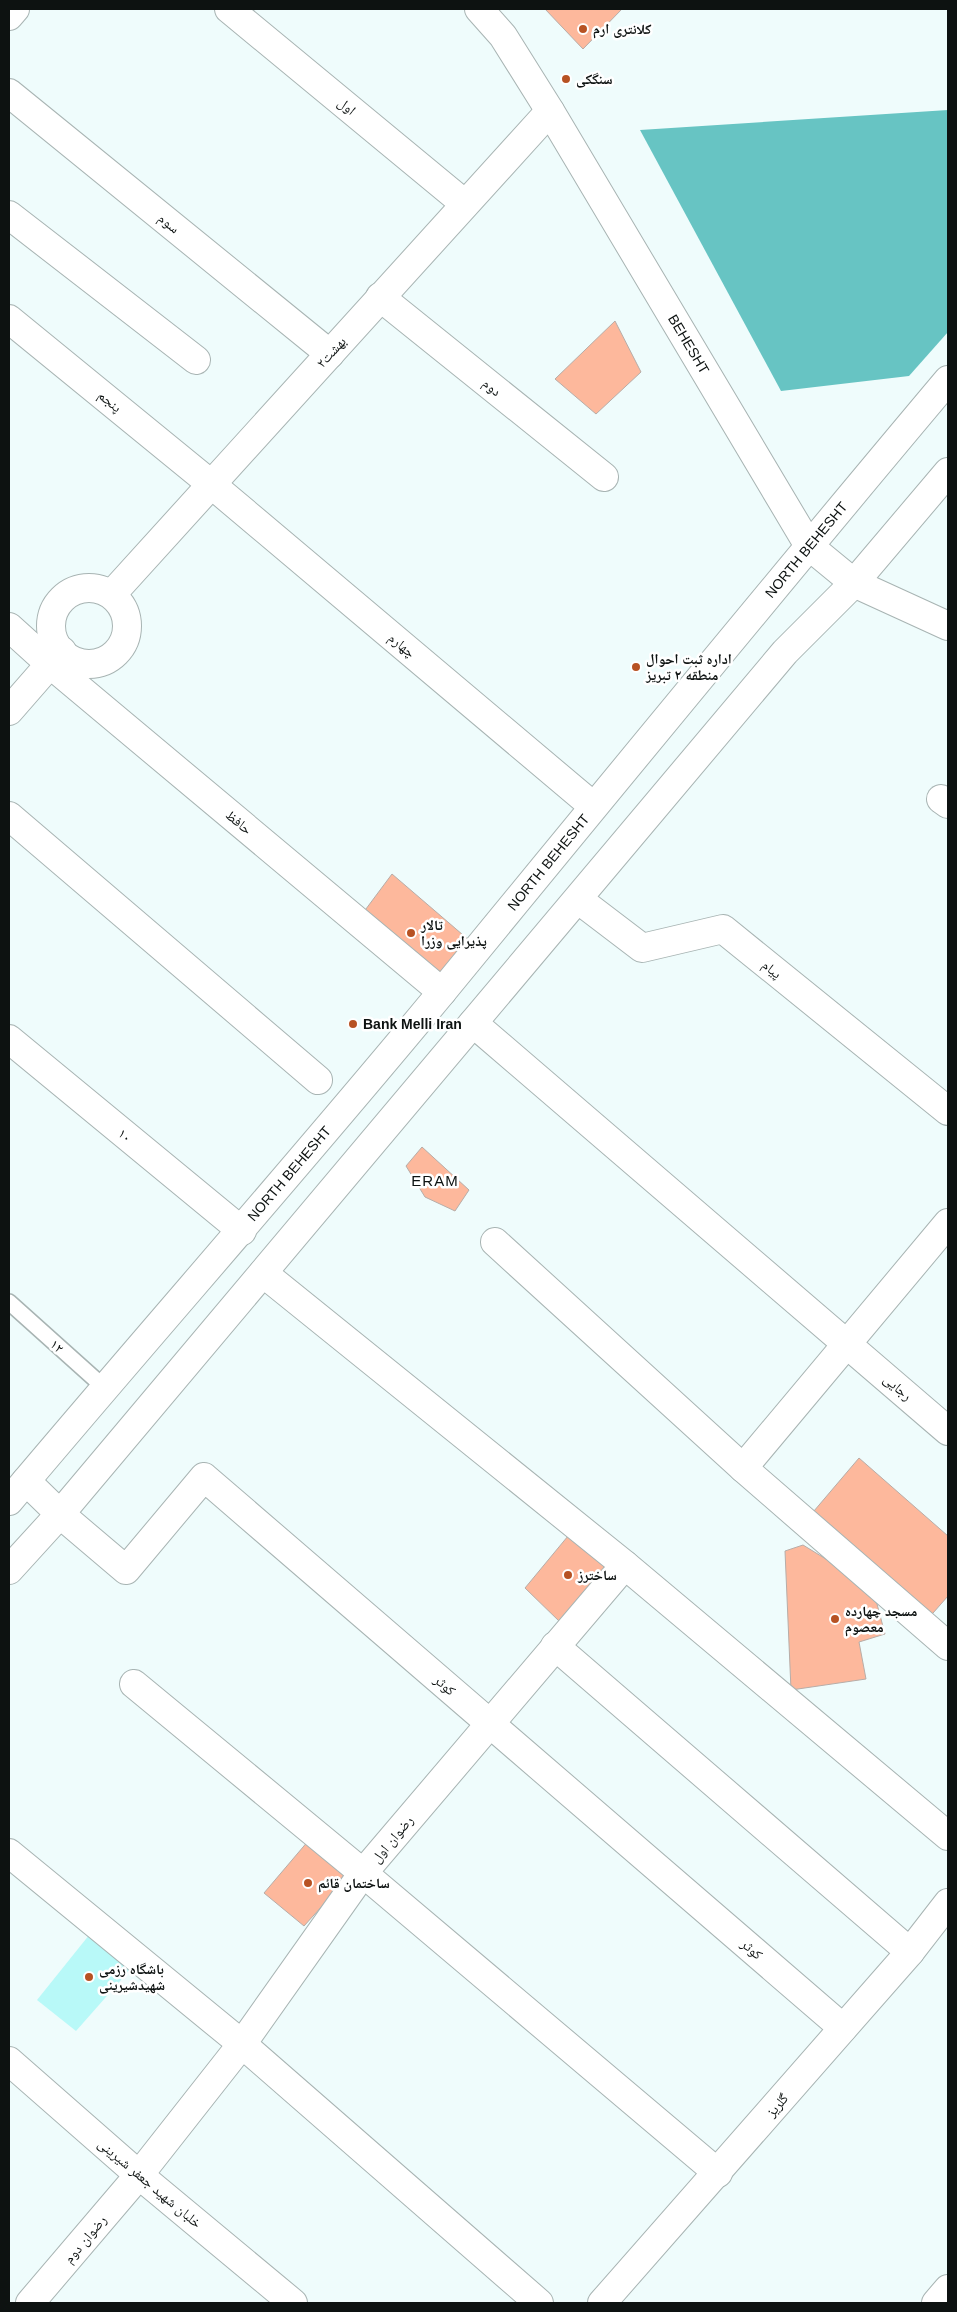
<svg xmlns="http://www.w3.org/2000/svg" width="957" height="2312" font-family="Arial,'Noto Naskh Arabic',sans-serif">
  <rect width="100%" height="100%" fill="#effcfc"/>
  <path fill="#b8f9f8" d="M102,1919L143,1955L76,2031L37,2000Z"/>
  <path fill="#67c4c3" d="M948,110V332L909,376L781,391L640,130Z"/>
  <g fill="#fdb89c" stroke="#b7ada8">
    <path d="M545,9H622L583,49Z"/>
    <path d="M615,321L641,372L596,414L555,379Z"/>
    <path d="M392,874L470,941L427,994L354,925Z"/>
    <path d="M422,1147L469,1190L455,1211L425,1197L406,1166Z"/>
    <path d="M859,1458L948,1536V1596L926,1621L808,1518Z"/>
    <path d="M573,1530L613,1562L560,1622L525,1588Z"/>
    <path d="M803,1545L852,1575L877,1604L885,1634L859,1642L866,1679L791,1690L785,1551Z"/>
    <path d="M309,1840L352,1873L304,1926L264,1893Z"/>
  </g>
  <g fill="none" stroke-linecap="round" stroke-linejoin="round">
    <g stroke="#a8b4b3" stroke-width="18">
      <path id="lane" d="M9,1302L106,1389"/>
    </g>
    <g stroke="#a8b4b3" stroke-width="30">
      <g id="street">
        <path d="M229,9L465,204"/>
        <path d="M9,16L15,9"/>
        <path d="M9,93L330,354"/>
        <path d="M9,215L196,360"/>
        <path d="M380,297L604,477"/>
        <path d="M9,319L211,484L593,806"/>
        <path d="M9,627L50,664L9,711"/>
        <path d="M62,651L50,664L442,992"/>
        <path d="M941,799L948,804"/>
        <path d="M9,816L318,1080"/>
        <path d="M579,900L642,948L723,929L948,1111"/>
        <path d="M473,1023L948,1431"/>
        <path d="M9,1039L242,1231"/>
        <path d="M495,1242L743,1468L948,1646"/>
        <path d="M263,1273L625,1565L948,1836"/>
        <path d="M743,1468L948,1223"/>
        <path d="M26,1481L60,1514L126,1570L204,1477L843,2028"/>
        <path d="M555,1646L910,1952"/>
        <path d="M134,1684L363,1873L718,2173"/>
        <path d="M9,1853L242,2044L539,2303"/>
        <path d="M30,2303L139,2175L242,2044L363,1873L625,1565"/>
        <path d="M602,2303L910,1952L948,1903"/>
        <path d="M936,2303L948,2289"/>
      </g>
    </g>
    <g stroke="#a8b4b3" stroke-width="30">
      <g id="secondary">
        <path id="s1" d="M479,9L503,36L550,111L809,546L854,583L948,626"/>
        <circle cx="89" cy="626" r="38"/>
        <path d="M112,594L550,111"/>
        <path id="s2" d="M9,1501C152,1331 300,1164 442,992C610,787 778,582 948,380"/>
        <path d="M9,1570L60,1514L785,652L854,583L948,472"/>
        <path d="M9,2061L139,2175L293,2303"/>
      </g>
    </g>
    <use href="#lane" stroke="#fff" stroke-width="15"/>
    <use href="#street" stroke="#fff" stroke-width="28"/>
    <use href="#secondary" stroke="#fff" stroke-width="28"/>
  </g>
  <g fill="#b75223" stroke="#fff" stroke-width="2">
    <circle cx="583" cy="29" r="5"/>
    <circle cx="566" cy="79" r="5"/>
    <circle cx="636" cy="667" r="5"/>
    <circle cx="411" cy="933" r="5"/>
    <circle cx="353" cy="1024" r="5"/>
    <circle cx="568" cy="1575" r="5"/>
    <circle cx="835" cy="1619" r="5"/>
    <circle cx="308" cy="1883" r="5"/>
    <circle cx="89" cy="1977" r="5"/>
  </g>
  <g text-anchor="middle" stroke-width="5" stroke-linejoin="round" paint-order="stroke">
    <g font-size="14" font-weight="bold" fill="#0d1211" stroke="#fff" text-anchor="start">
      <text x="593" y="34">کلانتری ارم</text>
      <text x="576" y="84">سنگکی</text>
      <text x="646" y="664">اداره ثبت احوال<tspan x="646" dy="16">منطقه ۲ تبریز</tspan></text>
      <text x="421" y="930">تالار<tspan x="421" dy="16">پذیرایی وزرا</tspan></text>
      <text x="363" y="1029">Bank Melli Iran</text>
      <text x="578" y="1580">ساخترز</text>
      <text x="845" y="1616">مسجد چهارده<tspan x="845" dy="16">معصوم</tspan></text>
      <text x="318" y="1888">ساختمان قائم</text>
      <text x="99" y="1974">باشگاه رزمی<tspan x="99" dy="16">شهیدشیرینی</tspan></text>
    </g>
    <g font-size="14" fill="#0d1211" stroke="#fff">
      <text transform="translate(347 106) rotate(40)" y="5">اول</text>
      <text transform="translate(169 223) rotate(39)" y="5">سوم</text>
      <text dy="5" stroke="none"><textPath href="#s1" startOffset="396">BEHESHT</textPath></text>
      <text transform="translate(331 352) rotate(-48)" y="5">بهشت۲</text>
      <text transform="translate(492 387) rotate(39)" y="5">دوم</text>
      <text transform="translate(110 401) rotate(39)" y="5">پنجم</text>
      <text dy="5" stroke="none"><textPath href="#s2" startOffset="1241">NORTH BEHESHT</textPath></text>
      <text transform="translate(402 645) rotate(40)" y="5">چهارم</text>
      <text transform="translate(239 822) rotate(40)" y="5">حافظ</text>
      <text dy="5" stroke="none"><textPath href="#s2" startOffset="836">NORTH BEHESHT</textPath></text>
      <text transform="translate(772 969) rotate(39)" y="5">پیام</text>
      <text transform="translate(125 1135) rotate(39)" y="5">۱۰</text>
      <text dy="5" stroke="none"><textPath href="#s2" startOffset="431">NORTH BEHESHT</textPath></text>
      <text transform="translate(57 1346) rotate(42)" y="5">۱۲</text>
      <text transform="translate(898 1387) rotate(41)" y="5">رجایی</text>
      <text transform="translate(445 1685) rotate(41)" y="5">کوثر</text>
      <text transform="translate(392 1839) rotate(-50)" y="5">رضوان اول</text>
      <text transform="translate(752 1949) rotate(41)" y="5">کوثر</text>
      <text transform="translate(777 2105) rotate(-49)" y="5">گلریز</text>
      <text transform="translate(150 2183) rotate(40)" y="5">خلبان شهید جعفر شیرینی</text>
      <text transform="translate(85 2239) rotate(-50)" y="5">رضوان دوم</text>
    </g>
    <g font-size="15" letter-spacing="1" fill="#0d1211" stroke="#fff">
      <text x="435" y="1186">ERAM</text>
    </g>
  </g>
  <rect width="957" height="2312" fill="none" stroke="#0d1211" stroke-width="20"/>
</svg>
